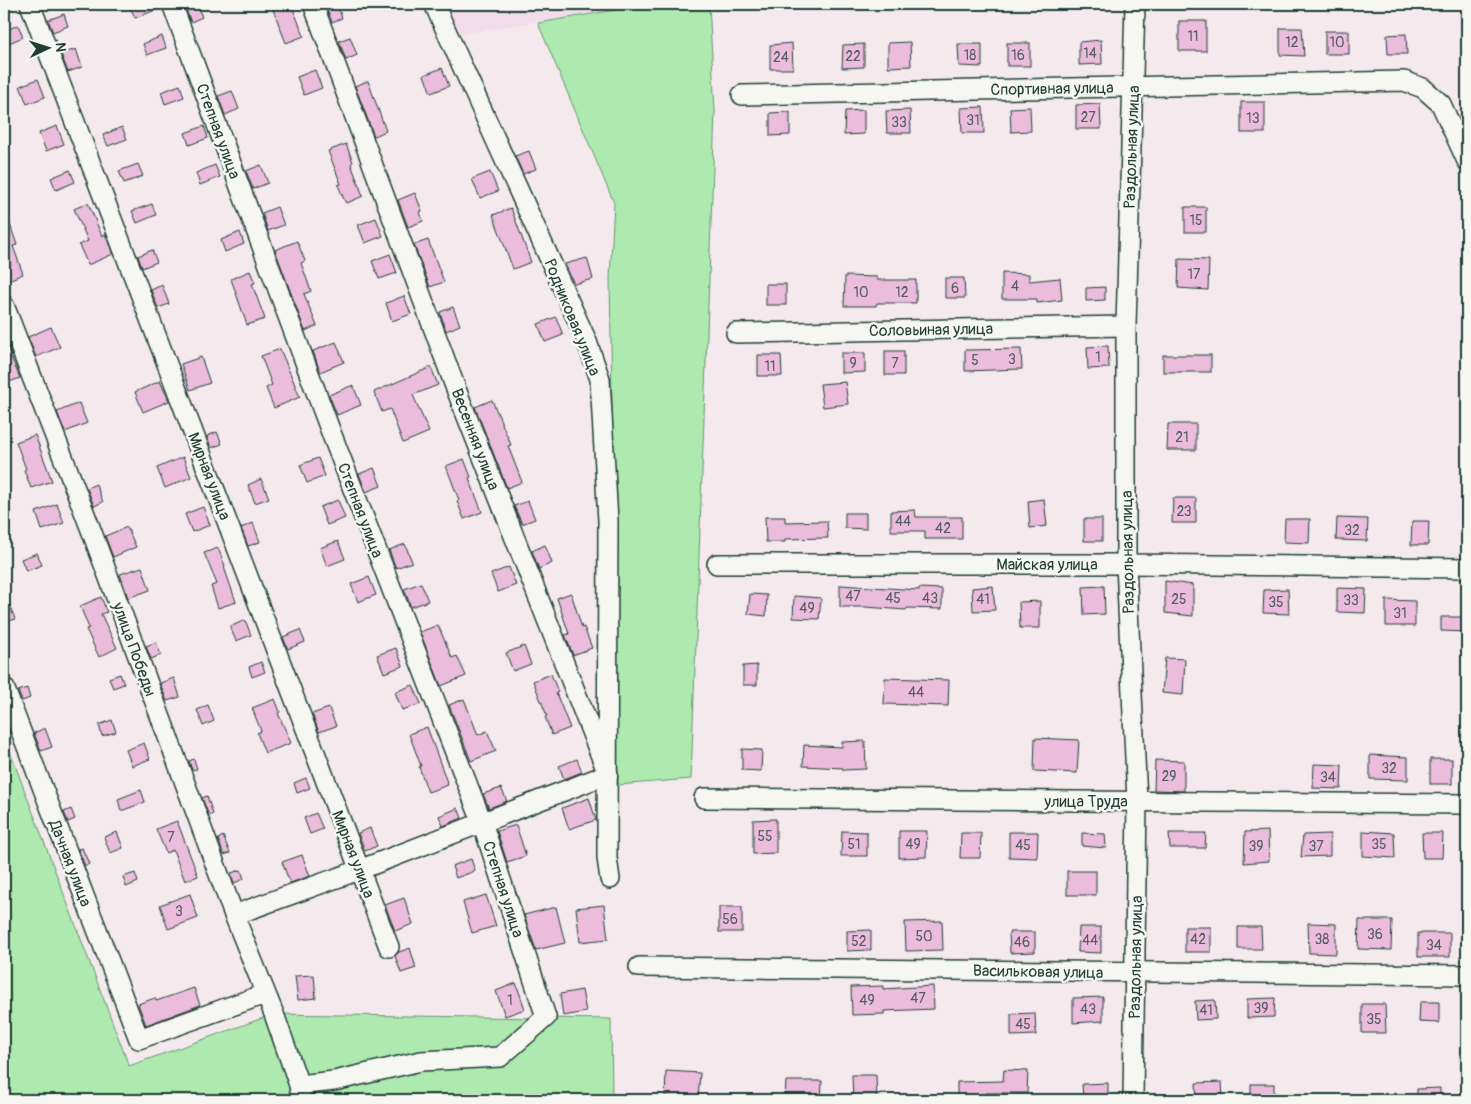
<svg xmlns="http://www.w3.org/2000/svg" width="1471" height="1104" font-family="Pangolin,sans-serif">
  <rect width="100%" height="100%" fill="#f4eaee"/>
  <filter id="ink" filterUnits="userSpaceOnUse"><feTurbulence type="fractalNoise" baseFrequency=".02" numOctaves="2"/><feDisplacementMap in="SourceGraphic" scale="10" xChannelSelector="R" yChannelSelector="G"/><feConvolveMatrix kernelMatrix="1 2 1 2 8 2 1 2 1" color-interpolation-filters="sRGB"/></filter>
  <g filter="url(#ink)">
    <path fill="#f2dce9" d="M448,4H651L453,35Z"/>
    <g fill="#aeeaaf" stroke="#669472">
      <path d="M651,4H709L715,111L691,779L618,785L610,278L614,203L538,23Z"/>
      <path d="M4,736L129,1066L274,1014L611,1019L612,1100H4Z"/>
    </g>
    <g fill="#ecbcdc" stroke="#1f3d34">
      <path d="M129,4H161V8L135,18Z"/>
      <path d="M271,4H291L304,36L286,43Z"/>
      <path d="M325,4H337L342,18L332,22Z"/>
      <path d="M197,5L202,17L191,22L186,10Z"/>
      <path d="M64,14L68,26L53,32L48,20Z"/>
      <rect x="1179" y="21" width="27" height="30"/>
      <path d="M18,25L23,37L4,45V31Z"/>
      <path d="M1280,28H1302L1304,56L1280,55Z"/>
      <rect x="1325" y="31" width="24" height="23"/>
      <path d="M1406,34L1407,54H1388L1387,35Z"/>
      <path d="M162,36L166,48L147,55L143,44Z"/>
      <path d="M350,37L357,55L346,60L339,41Z"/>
      <path d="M1101,40L1102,64L1079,65V42Z"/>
      <path d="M910,42L911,66L888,67V43Z"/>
      <path d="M792,43L793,69H770V45Z"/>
      <rect x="1007" y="43" width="23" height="23"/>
      <path d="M864,44V67L842,68L843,45Z"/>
      <path d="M958,44H982V67L959,66Z"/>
      <path d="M76,49L82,67L68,72L61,54Z"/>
      <path d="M442,68L449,86L431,93L424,75Z"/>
      <path d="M315,70L322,88L304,95L297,77Z"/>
      <path d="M38,79L45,97L27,104L20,86Z"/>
      <path d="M368,81L386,131L374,136L355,86Z"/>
      <path d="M180,85L184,97L165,104L161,92Z"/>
      <path d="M232,91L239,109L225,115L218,96Z"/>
      <rect x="1241" y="102" width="24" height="31"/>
      <path d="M1100,104L1101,129H1076V105Z"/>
      <path d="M983,107L984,133H962L961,108Z"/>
      <path d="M1030,107L1031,131L1011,132L1010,108Z"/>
      <path d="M864,110V134L844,135L845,111Z"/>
      <path d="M910,110L911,133H887L886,111Z"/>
      <path d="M790,112V135L770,136V113Z"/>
      <path d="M57,126L64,144L46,151L39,133Z"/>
      <path d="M204,126L208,138L189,145L185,133Z"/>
      <path d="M122,127L127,139L108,146L103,135Z"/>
      <path d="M346,144L353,162L351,164L363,196L347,203L345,202L338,185L341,184L328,151Z"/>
      <path d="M529,151L536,169L523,174L515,156Z"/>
      <path d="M138,164L143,176L124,183L119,171Z"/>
      <path d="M215,165L220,177L200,185L196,173Z"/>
      <path d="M261,165L268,183L253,189L246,171Z"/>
      <path d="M70,170L75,182L56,190L51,178Z"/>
      <path d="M490,172L498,191L480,198L472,179Z"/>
      <path d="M415,193L422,211L420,212L423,221L408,227L398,200Z"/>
      <path d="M88,203L102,236L105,234L113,254L88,265L79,245L88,241L74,209Z"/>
      <path d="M152,204L156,215L137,223L132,211Z"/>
      <path d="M277,207L284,225L268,231L262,213Z"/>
      <rect x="1185" y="207" width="21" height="25"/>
      <path d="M511,208L531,262L513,269L493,215Z"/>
      <path d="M5,210L17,245L13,246L23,274L4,282V211Z"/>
      <path d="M376,218L383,236L365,243L358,225Z"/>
      <path d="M240,232L244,244L225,252L221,240Z"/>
      <path d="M428,240L444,282L430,287L414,245Z"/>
      <path d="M297,241L305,261L301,263L311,291L304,294L317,326L305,331L275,250Z"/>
      <path d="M152,250L157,262L142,268L138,256Z"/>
      <path d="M390,254L397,273L379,279L372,261Z"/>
      <path d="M587,258L593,279L574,284L565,264Z"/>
      <path d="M1179,259L1209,260L1208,290L1178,288Z"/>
      <path d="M250,271L255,283L252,284L265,319L247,325L231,279Z"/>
      <path d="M1002,273L1029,274V281L1060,278L1062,300L1037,303V299H1002Z"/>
      <path d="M845,276L877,277V280H916V303H877L876,306H844Z"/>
      <path d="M945,278H964L965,298H945Z"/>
      <rect x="766" y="284" width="20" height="21"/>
      <path d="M162,285L169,304L158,308L151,290Z"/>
      <path d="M1105,287V300L1086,301V288Z"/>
      <path d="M404,296L411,314L392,321L386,303Z"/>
      <path d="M453,307L460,325L446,331L440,312Z"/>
      <path d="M556,317L563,335L545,342L538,324Z"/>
      <path d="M51,327L60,347L36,357L28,337Z"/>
      <path d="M4,340L20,378L4,384Z"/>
      <path d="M336,342L344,362L320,372L313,351Z"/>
      <path d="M1108,346L1109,368L1088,369L1087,347Z"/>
      <path d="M280,349L300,397L274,408L266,388L272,385L261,356Z"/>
      <path d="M1021,349L1022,369L965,371V350Z"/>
      <rect x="885" y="351" width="19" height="24"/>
      <path d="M841,353H865V372L841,373Z"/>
      <path d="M758,355H781L782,376H758Z"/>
      <rect x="1163" y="355" width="48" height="17"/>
      <path d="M201,357L210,383L190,390L181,364Z"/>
      <path d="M431,367L438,385L413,395L429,432L403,443L390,409L382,412L374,392Z"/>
      <path d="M160,381L169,401L143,412L135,392Z"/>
      <path d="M845,382L848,404L823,407L820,384Z"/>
      <path d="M353,385L361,405L337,415L329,395Z"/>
      <path d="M492,400L511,445L508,446L522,482L507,488L475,407Z"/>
      <path d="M79,403L87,423L65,432L57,412Z"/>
      <path d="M1168,424H1196V450H1167Z"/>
      <path d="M217,432L222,444L211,448L207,436Z"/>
      <path d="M35,435L52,481L31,488L24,470L26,469L16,442Z"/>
      <path d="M183,457L191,477L165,488L157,468Z"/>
      <path d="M318,458L325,476L307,483L300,465Z"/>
      <path d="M464,459L471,477L469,478L482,512L464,519L457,501L459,500L446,466Z"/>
      <path d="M374,468L381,486L366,492L359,474Z"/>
      <path d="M261,479L269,498L255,503L248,485Z"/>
      <path d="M96,484L103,502L94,506L87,488Z"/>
      <path d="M1173,498H1196V523H1172Z"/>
      <path d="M1044,499L1047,526L1030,528L1028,501Z"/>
      <path d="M338,500L345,518L327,525L320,507Z"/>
      <path d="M528,501L535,519L522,524L514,506Z"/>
      <path d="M57,504L64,523L42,530L36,512Z"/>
      <path d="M203,507L210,525L192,532L185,514Z"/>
      <path d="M915,510L916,517H962V539H925V531H891V511Z"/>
      <path d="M845,513H866V529L845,528Z"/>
      <path d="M765,517H785V522L827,521L828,538L785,539V542H766Z"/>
      <path d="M1337,518L1368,519L1367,541L1336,540Z"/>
      <rect x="1084" y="519" width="18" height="22"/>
      <path d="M1285,519H1310L1309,543L1284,542Z"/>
      <path d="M1412,521H1429L1428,545H1411Z"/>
      <path d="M253,523L260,542L248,546L241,528Z"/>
      <path d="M127,527L136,547L113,557L105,536Z"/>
      <path d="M338,541L345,559L327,566L320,548Z"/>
      <path d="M405,544L412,562L396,568L389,550Z"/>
      <path d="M545,545L552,563L539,569L532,551Z"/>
      <path d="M218,548L225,566L224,567L236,602L218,608L211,586L217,584L204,553Z"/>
      <path d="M37,553L42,565L26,571L21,559Z"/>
      <path d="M142,567L150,590L128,598L120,574Z"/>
      <path d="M509,567L516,585L498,592L491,574Z"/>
      <path d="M369,577L376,595L358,602L351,584Z"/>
      <path d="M1165,581L1193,585V616L1165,613Z"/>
      <path d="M421,583L428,601L411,607L404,589Z"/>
      <path d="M840,585L919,590V588L942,589V609L907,608L906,610L865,607H840Z"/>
      <path d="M993,586L995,610L973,611L972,588Z"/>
      <path d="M1104,586L1105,614L1084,615L1083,587Z"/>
      <path d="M1337,588L1366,589L1365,613L1337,612Z"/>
      <path d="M1288,589L1289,614L1263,613L1264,590Z"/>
      <path d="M4,591L15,619L4,623Z"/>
      <path d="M571,593L582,628L584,627L592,648L573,655L565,635L569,634L557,598Z"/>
      <path d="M750,594L767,595L766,616L748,614Z"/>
      <path d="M794,596L821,598L819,619L793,618Z"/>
      <path d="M101,597L107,612L101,614L117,648L99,657L86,629L89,628L80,606Z"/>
      <path d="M1386,600L1415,601V626H1386Z"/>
      <path d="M1040,601V628H1020L1019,602Z"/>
      <path d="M1441,617H1467V632L1441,631Z"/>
      <path d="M245,620L251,635L236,641L230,627Z"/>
      <path d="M438,625L452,658L457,656L466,676L441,686L420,632Z"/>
      <path d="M300,630L305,642L288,649L283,637Z"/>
      <path d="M156,642L161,655L151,659L146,646Z"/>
      <path d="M524,646L531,664L513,671L506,653Z"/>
      <path d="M396,648L403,666L384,673L377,655Z"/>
      <path d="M1165,658L1185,659L1183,695L1162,693Z"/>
      <path d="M261,662L265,672L252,677L249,667Z"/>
      <path d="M757,665V685H743V666Z"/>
      <path d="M120,674L124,684L113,688L109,678Z"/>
      <path d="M551,674L558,692L556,693L570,728L552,735L545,717L547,716L533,681Z"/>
      <path d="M174,678L180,697L167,701L160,683Z"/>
      <path d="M885,678L949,680L948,706L884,704Z"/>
      <path d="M413,685L421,704L402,710L395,692Z"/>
      <path d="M27,688L30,698L22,701L18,691Z"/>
      <path d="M275,699L280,712L278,713L291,743L265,753L257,733L261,731L252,708Z"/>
      <path d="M464,699L478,735L487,731L496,751L471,761L449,705Z"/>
      <path d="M208,705L214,721L203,726L197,710Z"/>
      <path d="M329,708L336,726L319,732L312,714Z"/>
      <path d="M112,720L116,732L102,736L99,725Z"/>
      <path d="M427,727L448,785L428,792L419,767L421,766L409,734Z"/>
      <path d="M45,728L52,747L41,751L34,733Z"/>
      <path d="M1035,738L1079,740L1077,773L1034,771Z"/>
      <path d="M865,741L866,769L843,770V768L803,766L804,745L842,747V742Z"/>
      <path d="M144,743L150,759L132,766L126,750Z"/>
      <path d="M742,749L762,750L761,771L742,770Z"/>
      <path d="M1370,755L1408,757V780L1370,779Z"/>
      <path d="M194,759L197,769L192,770L189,761Z"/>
      <path d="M577,759L582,772L564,779L559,766Z"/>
      <rect x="1430" y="759" width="22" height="25"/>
      <path d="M1155,760L1184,761V791L1154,790Z"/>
      <path d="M1314,764L1342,765L1341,789L1313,788Z"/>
      <path d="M306,778L310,788L297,793L294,783Z"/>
      <path d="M501,788L507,801L489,808L483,794Z"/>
      <path d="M141,790L145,802L121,811L118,799Z"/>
      <path d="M207,796L213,814L209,816L202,798Z"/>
      <path d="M589,798L596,820L569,829L562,808Z"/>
      <path d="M458,808L462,818L443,826L439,816Z"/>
      <path d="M71,809L75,819L68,822L64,812Z"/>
      <path d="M316,813L323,829L310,834L304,818Z"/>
      <path d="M776,819V853L753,854V820Z"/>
      <path d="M177,821L198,876L185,881L173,850L166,853L156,829Z"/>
      <path d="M516,825L526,856L507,862L497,831Z"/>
      <path d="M370,828L377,846L365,851L358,833Z"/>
      <path d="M842,831L867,832V856H841Z"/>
      <path d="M899,831H927L926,857L899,858Z"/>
      <path d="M1268,831L1269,861L1244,863L1245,832Z"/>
      <path d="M1363,831L1394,833L1395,858L1363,856Z"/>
      <path d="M117,832L123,848L110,853L104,837Z"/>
      <path d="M1009,832H1038L1037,858L1009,857Z"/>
      <path d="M961,833H981L980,858H960Z"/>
      <path d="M1082,833L1105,834L1106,848L1082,846Z"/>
      <path d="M1169,833H1206L1205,848H1170Z"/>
      <path d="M1422,833H1443L1442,858H1423Z"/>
      <path d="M1330,834V856L1301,857L1303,835Z"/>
      <path d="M223,836L230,853L224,855L218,839Z"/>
      <path d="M82,848L89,864L85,866L78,849Z"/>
      <path d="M302,855L310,876L290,883L282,862Z"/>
      <path d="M471,859L475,871L456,878L452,866Z"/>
      <path d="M241,870L244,879L234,883L231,873Z"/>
      <rect x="1067" y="871" width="29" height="24"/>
      <path d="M135,873L138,882L126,887L123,877Z"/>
      <path d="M190,894L198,918L168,929L160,905Z"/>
      <path d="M486,895L496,926L472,933L463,902Z"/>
      <path d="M404,898L413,924L395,931L385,905Z"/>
      <path d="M604,905L608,939L580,942L576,908Z"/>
      <path d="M556,907L565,943L536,950L524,915Z"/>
      <rect x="719" y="907" width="23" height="25"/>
      <path d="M1359,920H1392L1391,950L1358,949Z"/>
      <path d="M942,921L943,950L906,951L905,922Z"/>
      <path d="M1308,923L1336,924V954L1309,953Z"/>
      <path d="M1079,927H1101V953L1078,952Z"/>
      <rect x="1185" y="927" width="26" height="25"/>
      <path d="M1238,927H1261L1262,949H1238Z"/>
      <path d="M871,930V950L847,951V931Z"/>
      <path d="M1009,932H1035V952L1010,953Z"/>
      <rect x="1418" y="933" width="32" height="24"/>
      <path d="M410,948L416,968L401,973L395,956L399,952Z"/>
      <path d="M314,975L316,998L298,1000L295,976Z"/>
      <path d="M516,983L525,1009L505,1016L496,991Z"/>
      <path d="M883,986V989L933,986L934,1009L884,1011V1014L852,1015L851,987Z"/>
      <path d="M194,988L200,1005L146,1025L138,1004L155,998L156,1001Z"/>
      <path d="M582,990L586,1012L563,1016L560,994Z"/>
      <path d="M1103,997V1021L1073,1023V998Z"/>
      <path d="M1275,998L1274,1017L1247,1018V999Z"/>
      <path d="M1215,1000L1216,1019L1196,1020L1195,1001Z"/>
      <path d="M1420,1002H1439V1023L1419,1022Z"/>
      <path d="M1362,1004H1385L1386,1033H1362Z"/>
      <path d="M1035,1013L1036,1035L1011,1036V1014Z"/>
      <path d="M1004,1070L1028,1071L1027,1093H986V1100H957V1082L1003,1081Z"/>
      <path d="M666,1071L700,1073L698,1100H665Z"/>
      <path d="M852,1075H876L877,1100H853Z"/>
      <path d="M786,1081H822L821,1100H785Z"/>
      <path d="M1222,1082L1223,1100H1197L1196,1083Z"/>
      <path d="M1108,1083V1100H1083L1082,1084Z"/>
      <rect x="1251" y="1084" width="23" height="16"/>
      <path d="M1440,1088V1100H1417V1089Z"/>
    </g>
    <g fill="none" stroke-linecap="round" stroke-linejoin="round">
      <g stroke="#1f3d34" stroke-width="22">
        <g id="minor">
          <path d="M30,4L389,947"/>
          <path d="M172,4L332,435L482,822L546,1017L500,1057L421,1061L334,1081L299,1085"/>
          <path d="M313,4L456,389L604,764"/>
          <path d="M434,4L586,339L600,379L608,521L607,858L610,879"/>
          <path d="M742,95L1404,81L1423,88L1441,104L1467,161"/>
          <path d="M4,305L90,527L234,915L274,1014L299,1085L301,1100"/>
          <path d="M736,333L1126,326"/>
          <path d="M717,564H1126L1467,568"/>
          <path d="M4,687L139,1039L265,994"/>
          <path d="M704,798L1467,804"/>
          <path d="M234,915L359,870L608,774"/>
          <path d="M639,967L1467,975"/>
          <path d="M1133,1100L1137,801L1126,564V326L1135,4"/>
        </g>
      </g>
      <use href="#minor" stroke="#f6f6f2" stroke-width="19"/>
    </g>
  </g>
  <g text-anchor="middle" stroke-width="5" stroke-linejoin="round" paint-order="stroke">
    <g font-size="14" fill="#525d5e">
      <text x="1193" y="41">11</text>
      <text x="1292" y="47">12</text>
      <text x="1337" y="47">10</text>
      <text x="1090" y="58">14</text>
      <text x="970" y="60">18</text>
      <text x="1018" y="60">16</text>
      <text x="853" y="61">22</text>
      <text x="781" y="62">24</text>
      <text x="1088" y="122">27</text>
      <text x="1253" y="123">13</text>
      <text x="973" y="125">31</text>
      <text x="899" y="127">33</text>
      <text x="1196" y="225">15</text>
      <text x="1194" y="279">17</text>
      <text x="1015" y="291">4</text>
      <text x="955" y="293">6</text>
      <text x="861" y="297">10</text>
      <text x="902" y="297">12</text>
      <text x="1098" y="362">1</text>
      <text x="1012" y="364">3</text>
      <text x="975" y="365">5</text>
      <text x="853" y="368">9</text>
      <text x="895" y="368">7</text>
      <text x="770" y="371">11</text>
      <text x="1182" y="442">21</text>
      <text x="1184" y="516">23</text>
      <text x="903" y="526">44</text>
      <text x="943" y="533">42</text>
      <text x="1352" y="535">32</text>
      <text x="853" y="601">47</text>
      <text x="893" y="603">45</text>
      <text x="930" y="603">43</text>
      <text x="983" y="604">41</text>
      <text x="1179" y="604">25</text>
      <text x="1351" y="605">33</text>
      <text x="1276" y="607">35</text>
      <text x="807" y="613">49</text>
      <text x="1400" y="618">31</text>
      <text x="916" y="697">44</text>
      <text x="1389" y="773">32</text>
      <text x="1169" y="781">29</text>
      <text x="1328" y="782">34</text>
      <text x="765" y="841">55</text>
      <text x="171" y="842">7</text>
      <text x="854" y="849">51</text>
      <text x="913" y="849">49</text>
      <text x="1379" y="849">35</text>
      <text x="1023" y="850">45</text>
      <text x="1256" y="851">39</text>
      <text x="1316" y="851">37</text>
      <text x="179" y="916">3</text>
      <text x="730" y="924">56</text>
      <text x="1375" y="939">36</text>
      <text x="924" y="941">50</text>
      <text x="1198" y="944">42</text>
      <text x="1322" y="944">38</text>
      <text x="1090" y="945">44</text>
      <text x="859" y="946">52</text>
      <text x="1022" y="947">46</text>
      <text x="1434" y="950">34</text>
      <text x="918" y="1003">47</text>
      <text x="510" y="1005">1</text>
      <text x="867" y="1005">49</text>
      <text x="1261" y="1013">39</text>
      <text x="1088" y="1014">43</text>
      <text x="1206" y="1015">41</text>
      <text x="1374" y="1024">35</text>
      <text x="1023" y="1029">45</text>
    </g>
    <g font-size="16" fill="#1f3d34" stroke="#f6f6f2">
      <text transform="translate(1052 88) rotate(-1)" y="6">Спортивная улица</text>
      <text transform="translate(219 131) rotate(70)" y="6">Степная улица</text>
      <text transform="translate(1131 147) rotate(-88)" y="6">Раздольная улица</text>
      <text transform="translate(573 317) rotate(68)" y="6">Родниковая улица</text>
      <text transform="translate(931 329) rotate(-1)" y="6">Соловьиная улица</text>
      <text transform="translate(476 439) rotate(69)" y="6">Весенняя улица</text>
      <text transform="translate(210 476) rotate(69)" y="6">Мирная улица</text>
      <text transform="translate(361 510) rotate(69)" y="6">Степная улица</text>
      <text transform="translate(1127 552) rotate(-91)" y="6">Раздольная улица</text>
      <text x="1047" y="570">Майская улица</text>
      <text transform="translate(135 649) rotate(70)" y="6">улица Победы</text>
      <text x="1086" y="807">улица Труда</text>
      <text transform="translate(354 854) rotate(69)" y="6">Мирная улица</text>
      <text transform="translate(71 863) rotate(69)" y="6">Дачная улица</text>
      <text transform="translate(504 889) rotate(72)" y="6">Степная улица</text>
      <text transform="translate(1135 957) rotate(-89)" y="6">Раздольная улица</text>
      <text transform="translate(1038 971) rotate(1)" y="6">Васильковая улица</text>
    </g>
  </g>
  <rect width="1471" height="1104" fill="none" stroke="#f6f6f2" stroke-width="20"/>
  <rect x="10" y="10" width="1451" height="1084" fill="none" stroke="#1f3d34" stroke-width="2" filter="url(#ink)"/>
  <g transform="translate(48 48) rotate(86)" stroke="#f6f6f2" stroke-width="4" paint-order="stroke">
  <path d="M0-4L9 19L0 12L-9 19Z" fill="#1f3d34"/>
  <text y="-8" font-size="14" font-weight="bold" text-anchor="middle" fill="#1f3d34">N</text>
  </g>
</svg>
